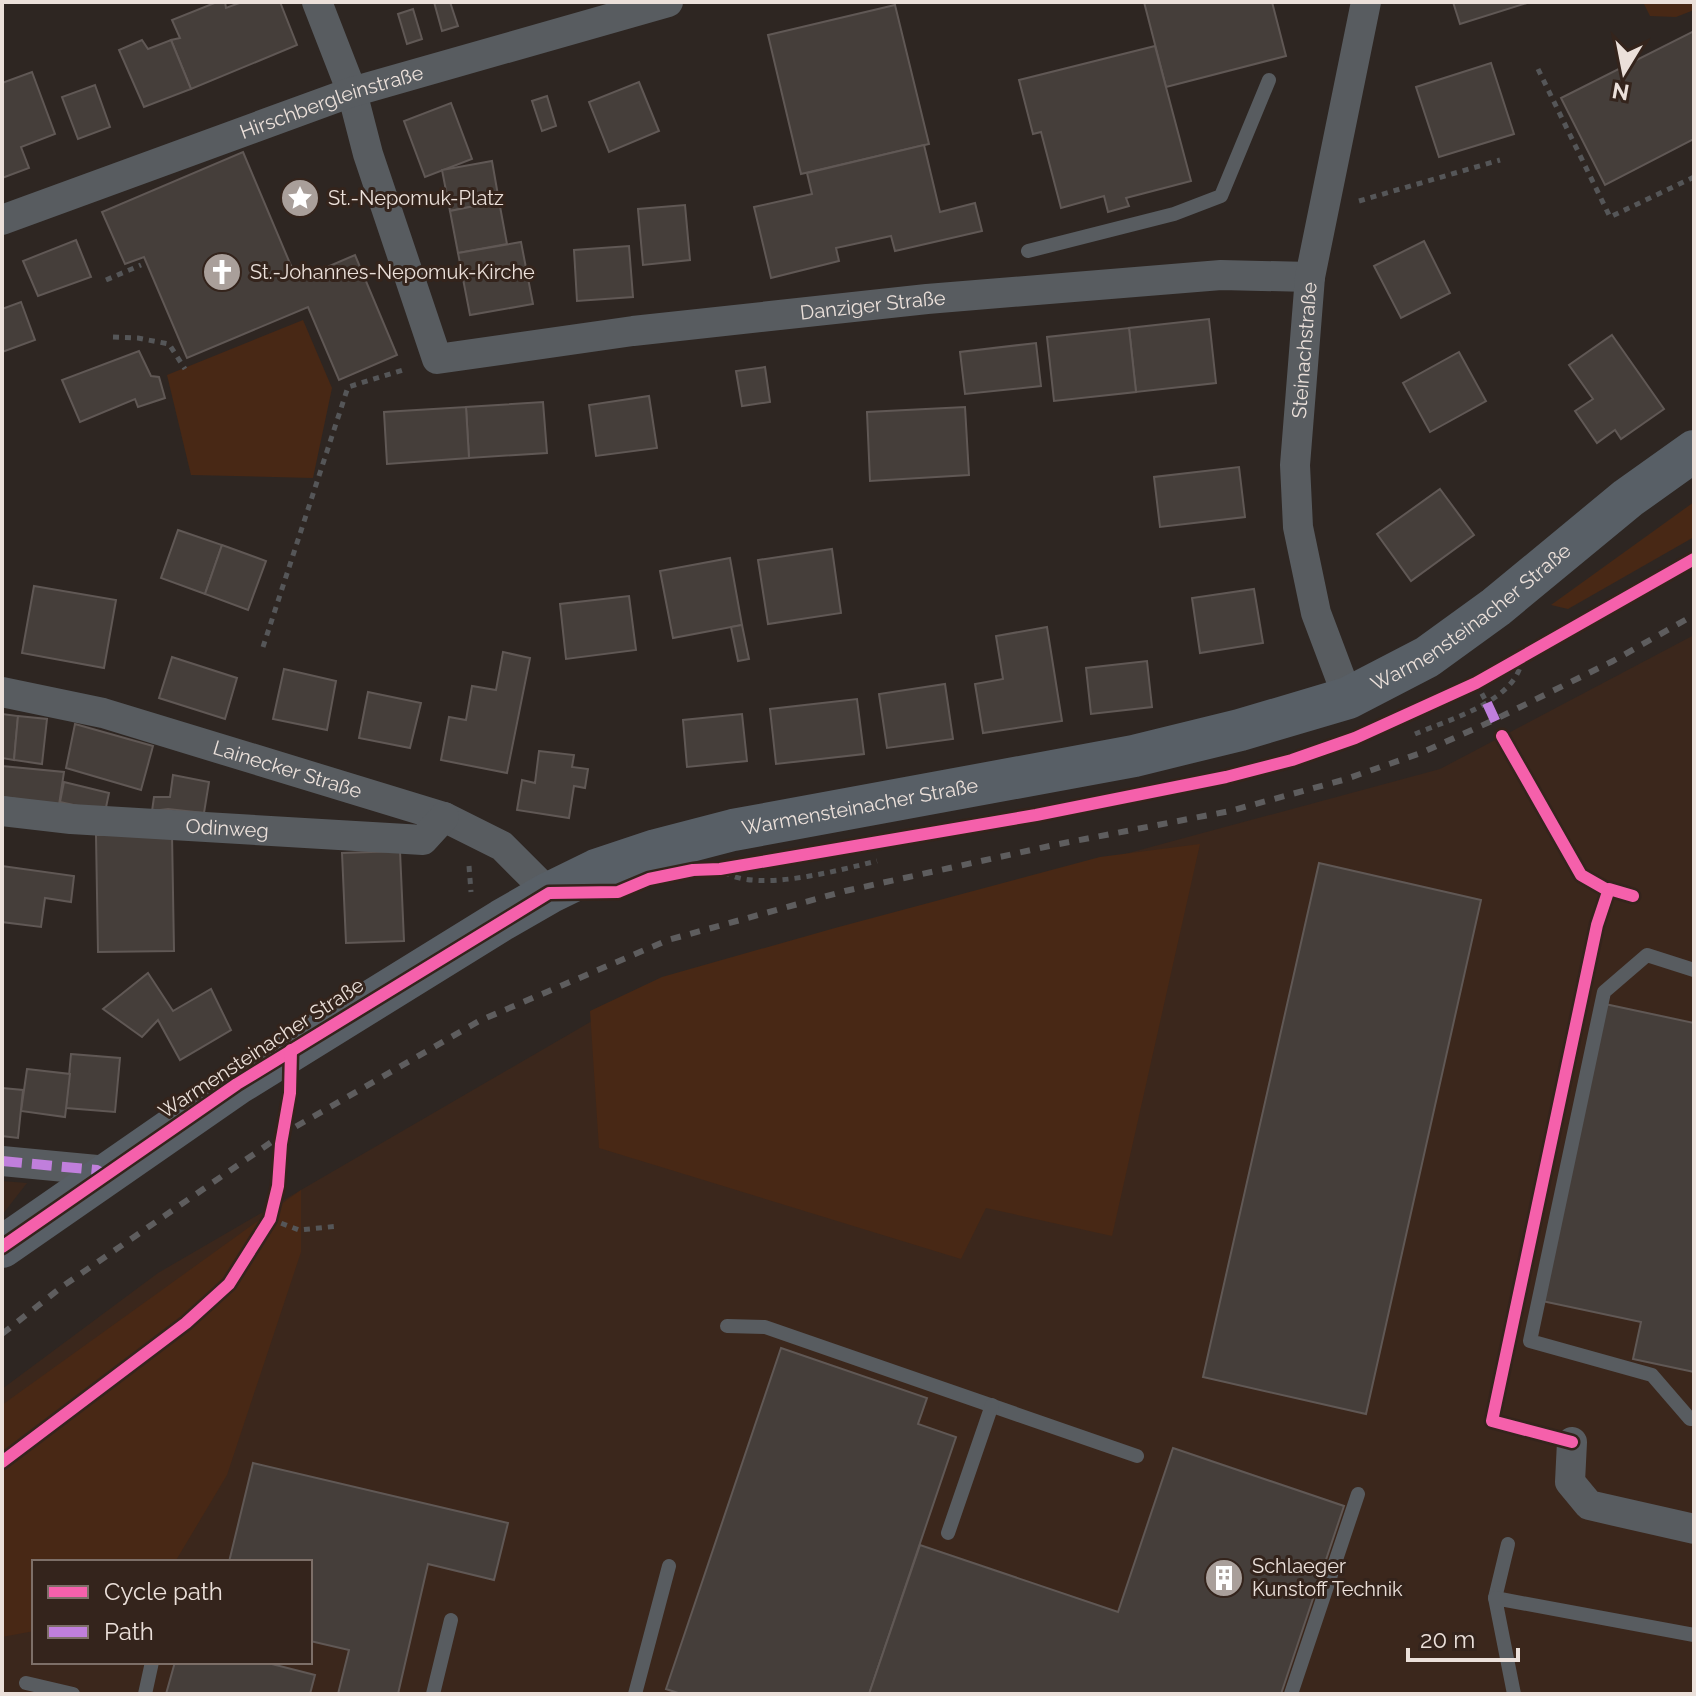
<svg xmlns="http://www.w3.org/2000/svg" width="1696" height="1696" font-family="Raleway,sans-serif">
  <rect width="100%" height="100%" fill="#2e2622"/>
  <g fill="#3b271c" fill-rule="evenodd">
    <path d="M1694,635V1694H2V1389L158,1273L666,978L1440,769ZM34,1562H310V1662H34Z"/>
    <path d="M2,1181L27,1183L2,1215Z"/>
  </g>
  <g fill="#482815">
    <path d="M1643,2H1694V10L1676,17L1650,16Z"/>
    <path d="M303,320L332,388L313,478L191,475L167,375Z"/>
    <path d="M1694,502V537L1568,609L1551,605Z"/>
    <path d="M1200,844L1112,1236L986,1208L961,1259L599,1148L590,1011L662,977L835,928L1100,857Z"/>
    <path d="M301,1190V1252L227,1475L175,1562H34V1631L2,1637V1405Z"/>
  </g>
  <g fill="#453e3a" stroke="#605855" stroke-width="2">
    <path d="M217,2H225L226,8L242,2H280L297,45L191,89L171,40L180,38L172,20Z"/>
    <path d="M434,2H450L458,26L442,31Z"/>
    <path d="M1144,2H1272L1286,56L1166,87Z"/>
    <path d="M1453,2H1530L1460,24Z"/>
    <path d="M895,5L929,144L801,174L768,35Z"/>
    <path d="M413,9L422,39L407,44L398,14Z"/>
    <path d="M1694,31V139L1605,185L1561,98Z"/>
    <path d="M142,40L148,49L171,40L191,89L144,107L119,50Z"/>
    <path d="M1155,46L1191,181L1126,198L1129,206L1108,212L1104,196L1061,208L1041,132L1033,134L1019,80Z"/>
    <path d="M1491,63L1514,134L1439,157L1416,87Z"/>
    <path d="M32,72L55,134L21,147L29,168L2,178V83Z"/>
    <path d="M639,82L659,131L609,152L589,102Z"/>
    <path d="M95,85L110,127L78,139L62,97Z"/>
    <path d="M547,96L556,126L542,131L532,101Z"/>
    <path d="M451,103L472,159L425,177L404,121Z"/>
    <path d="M924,145L940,212L975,203L982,231L895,251L891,236L836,248L839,261L771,278L754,207L812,194L807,173Z"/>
    <path d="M243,152L297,280L355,255L397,355L339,380L308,307L187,358L144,257L125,264L102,212Z"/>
    <path d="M492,161L499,201L450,211L442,170Z"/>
    <path d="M499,201L507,244L458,253L450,211Z"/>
    <path d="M685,205L690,260L643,265L638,209Z"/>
    <path d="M76,240L91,277L38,296L23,261Z"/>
    <path d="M1424,241L1450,293L1401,318L1374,266Z"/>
    <path d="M521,242L533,304L470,315L458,253Z"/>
    <path d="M629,246L633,297L577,301L574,250Z"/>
    <path d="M21,302L35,340L2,352V309Z"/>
    <path d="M1209,319L1216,383L1136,392L1129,328Z"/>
    <path d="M1129,328L1136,392L1054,401L1047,337Z"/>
    <path d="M1612,335L1664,409L1621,439L1615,430L1597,443L1575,411L1593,399L1569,365Z"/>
    <path d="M1036,343L1041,386L965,394L960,352Z"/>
    <path d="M139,351L151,376L159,377L165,398L138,407L135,399L80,422L62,380Z"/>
    <path d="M1459,352L1486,401L1430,432L1403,383Z"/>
    <path d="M765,367L770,402L742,406L736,371Z"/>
    <path d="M649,396L657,448L596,456L589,405Z"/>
    <path d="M543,402L547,453L469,458L466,407Z"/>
    <path d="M466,407L469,458L387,464L384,412Z"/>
    <path d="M965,407L969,475L870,481L867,412Z"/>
    <path d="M1239,467L1245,517L1160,527L1154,477Z"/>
    <path d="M1440,489L1474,535L1411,581L1377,534Z"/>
    <path d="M178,530L222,545L205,594L161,578Z"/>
    <path d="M222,545L266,561L248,610L205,594Z"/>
    <path d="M832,549L841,613L768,624L758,560Z"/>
    <path d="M730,558L742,625L673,638L660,571Z"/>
    <path d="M34,586L116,600L104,668L22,653Z"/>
    <path d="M1254,589L1263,643L1200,653L1192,598Z"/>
    <path d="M629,596L636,650L566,659L560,604Z"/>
    <path d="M742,625L749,659L738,661L731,627Z"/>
    <path d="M1047,627L1062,721L983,733L975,684L1003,679L996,636Z"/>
    <path d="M503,652L530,658L507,773L441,760L449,717L466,720L472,686L496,690Z"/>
    <path d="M172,657L237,678L225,719L159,698Z"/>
    <path d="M1147,661L1152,707L1091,714L1086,668Z"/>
    <path d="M284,669L336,681L327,730L273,719Z"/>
    <path d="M945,684L953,739L887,748L879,694Z"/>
    <path d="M368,692L421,703L410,748L359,738Z"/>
    <path d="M857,699L864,754L776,764L770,709Z"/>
    <path d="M2,714L18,716L14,760L2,758Z"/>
    <path d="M742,714L747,761L687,767L683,720Z"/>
    <path d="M18,716L47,719L42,764L14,760Z"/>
    <path d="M75,724L153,746L141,790L66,768Z"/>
    <path d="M539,751L574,755L572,767L588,769L585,788L574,786L569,818L517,810L522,780L535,783Z"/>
    <path d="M2,766L64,772L59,805L2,797Z"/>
    <path d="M173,775L209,782L204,813L168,809L152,811L154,797H170Z"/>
    <path d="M64,782L109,793L105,812L60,802Z"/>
    <path d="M172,834L174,951L98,952L96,835Z"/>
    <path d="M400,851L404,941L346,943L342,853Z"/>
    <path d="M1319,863L1481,900L1366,1414L1203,1377Z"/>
    <path d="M2,866L74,876L71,902L45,898L41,927L2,922Z"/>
    <path d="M148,973L173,1011L211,989L231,1030L180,1060L158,1020L142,1037L103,1009Z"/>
    <path d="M1605,1004L1694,1023V1372L1633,1359L1641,1322L1542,1301Z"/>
    <path d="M71,1054L120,1058L115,1112L66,1108Z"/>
    <path d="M27,1069L70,1074L65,1117L21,1111Z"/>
    <path d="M2,1088L23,1090L18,1138L2,1136Z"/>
    <path d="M781,1348L927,1398L918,1424L956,1437L869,1694H681L666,1689Z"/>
    <path d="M1173,1448L1344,1506L1281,1694H869L920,1545L1118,1612Z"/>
    <path d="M253,1463L508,1523L494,1580L428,1564L398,1694H338L349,1650L310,1641V1562H229Z"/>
    <path d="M175,1662H264L315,1675L310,1694H166Z"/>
  </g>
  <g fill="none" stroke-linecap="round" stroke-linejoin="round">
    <g stroke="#555658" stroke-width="5" stroke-dasharray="6 6" stroke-linecap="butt">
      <path d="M1538,69L1610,217L1694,177"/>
      <path d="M1359,201L1500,160"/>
      <path d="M106,280L141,265"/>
      <path d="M113,337L138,338L169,344L185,369"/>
      <path d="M263,647L348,387L406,369"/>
      <path d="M1476,683L1487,703"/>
      <path d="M1434,697L1436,701L1476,683L1694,559"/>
      <path d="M1415,734C1450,719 1518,701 1522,658"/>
      <path d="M469,866L471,892"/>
      <path d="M724,872C758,893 839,870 877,861"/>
      <path d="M270,1219L299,1230L339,1226"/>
    </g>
    <g stroke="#585c60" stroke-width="14">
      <path d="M1028,251L1174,214L1221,196L1269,80"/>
      <path d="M1694,970L1647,955L1604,992L1530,1341L1652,1375L1690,1419H1694"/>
      <path d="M727,1326L765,1327L1137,1456"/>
      <path d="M948,1533L992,1405"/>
      <path d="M1495,1598L1508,1544"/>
      <path d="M26,1683L73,1694"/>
      <path d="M145,1694L152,1662"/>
      <path d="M433,1694L451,1620"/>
      <path d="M635,1694L669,1566"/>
      <path d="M1291,1694L1358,1494"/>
      <path d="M1514,1694L1495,1598L1694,1635"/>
    </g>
    <g stroke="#585c60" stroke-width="30">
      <path id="s1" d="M317,2L352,92L368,154L437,359L633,331L927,299L1221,275L1310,277"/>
      <path id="s2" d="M2,220L352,92L668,2"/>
      <path id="s3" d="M2,692L103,713L444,817L502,846L549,893"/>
      <path id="s4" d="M1348,698L1316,613L1298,527L1295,465L1310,277L1366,2"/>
      <path id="s5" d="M2,811L71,819L423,840L444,817"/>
      <path d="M2,1161L97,1170L106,1175"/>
      <path d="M1572,1442L1570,1482L1589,1505L1694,1529"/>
    </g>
    <path stroke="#585f66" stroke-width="42" id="s6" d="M2,1247L237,1084L502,920L549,893L596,870L656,850L733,830L1134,756L1240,730L1348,698L1427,657L1496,607L1628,498L1694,451"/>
    <path stroke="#5e5d5e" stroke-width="6" stroke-dasharray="10 10" stroke-linecap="butt" d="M2,1334L63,1286L283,1134L479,1021L668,940L845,891L1054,845L1230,811L1343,780L1421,753L1494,720L1613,661L1694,615"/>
    <g stroke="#c07fdc" stroke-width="10" stroke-dasharray="20 10" stroke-linecap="butt">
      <path d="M1487,703L1504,740"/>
      <path d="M2,1161L97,1170L106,1175"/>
    </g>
    <g stroke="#34241c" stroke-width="17">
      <g id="cycleway">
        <path d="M1502,736L1581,875L1609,891"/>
        <path d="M2,1247L237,1084L549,893L618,892L649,879L693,870L720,869L1036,815L1226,777L1292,760L1355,738L1476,683L1694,559"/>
        <path d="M1572,1442L1492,1421L1597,925L1609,889L1633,896"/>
        <path d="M2,1462L186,1323L229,1284L270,1219L278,1186L281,1144L290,1093L291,1050"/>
      </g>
    </g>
    <use href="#cycleway" stroke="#f560ab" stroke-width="12"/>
  </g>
  <defs>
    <g id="sight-disc" transform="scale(2)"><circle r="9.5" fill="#a99f9a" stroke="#34241c"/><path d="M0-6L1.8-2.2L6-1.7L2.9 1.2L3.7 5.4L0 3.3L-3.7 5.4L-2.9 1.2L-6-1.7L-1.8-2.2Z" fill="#fff"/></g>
    <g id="church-disc" transform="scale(2)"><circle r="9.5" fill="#a99f9a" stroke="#34241c"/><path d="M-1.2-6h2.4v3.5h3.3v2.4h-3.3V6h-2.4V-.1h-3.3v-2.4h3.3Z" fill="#fff"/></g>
    <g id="building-disc" transform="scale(2)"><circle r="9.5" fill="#a99f9a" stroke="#34241c"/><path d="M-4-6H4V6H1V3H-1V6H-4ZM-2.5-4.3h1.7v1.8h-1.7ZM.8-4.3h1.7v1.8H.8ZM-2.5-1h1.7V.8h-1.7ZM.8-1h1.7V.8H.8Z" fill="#fff"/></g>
  </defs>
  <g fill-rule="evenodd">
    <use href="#sight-disc" x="300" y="198"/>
    <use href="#church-disc" x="222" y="272"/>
    <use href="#building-disc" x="1224" y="1578"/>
  </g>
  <g text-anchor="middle" stroke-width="6" stroke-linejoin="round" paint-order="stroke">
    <g font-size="20" fill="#ebe0da" stroke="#34241c">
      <text dy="7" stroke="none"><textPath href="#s2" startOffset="350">Hirschbergleinstraße</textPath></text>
      <text dy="7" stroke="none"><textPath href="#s1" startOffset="816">Danziger Straße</textPath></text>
      <text dy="7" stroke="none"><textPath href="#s4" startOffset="356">Steinachstraße</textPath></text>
      <text dy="7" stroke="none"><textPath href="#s6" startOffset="1624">Warmensteinacher Straße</textPath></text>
      <text dy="7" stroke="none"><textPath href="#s3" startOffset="296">Lainecker Straße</textPath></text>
      <text dy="7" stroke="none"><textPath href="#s6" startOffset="976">Warmensteinacher Straße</textPath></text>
      <text dy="7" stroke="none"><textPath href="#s5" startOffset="226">Odinweg</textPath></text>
      <text transform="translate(261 1048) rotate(-33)" y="7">Warmensteinacher Straße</text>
    </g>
    <g font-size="20" fill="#ebe0da" stroke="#34241c" text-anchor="start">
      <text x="328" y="205">St.-Nepomuk-Platz</text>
      <text x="250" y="279">St.-Johannes-Nepomuk-Kirche</text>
      <text x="1252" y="1573">Schlaeger<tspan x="1252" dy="23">Kunstoff Technik</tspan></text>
    </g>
  </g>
  <rect width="1696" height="1696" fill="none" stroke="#ebe0da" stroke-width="8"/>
  <rect x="32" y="1560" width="280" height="104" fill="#34241c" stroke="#7d6f68" stroke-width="2"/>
  <rect x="48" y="1586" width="40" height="12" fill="#f560ab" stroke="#7d6f68" stroke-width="2"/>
  <text x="104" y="1600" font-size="24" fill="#ebe0da">Cycle path</text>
  <rect x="48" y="1626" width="40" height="12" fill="#c07fdc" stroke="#7d6f68" stroke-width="2"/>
  <text x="104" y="1640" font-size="24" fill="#ebe0da">Path</text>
  <g transform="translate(1624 72) rotate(190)" stroke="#34241c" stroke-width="6" paint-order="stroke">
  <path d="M0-6L14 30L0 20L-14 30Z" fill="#ebe0da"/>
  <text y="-12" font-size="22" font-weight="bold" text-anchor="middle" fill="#ebe0da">N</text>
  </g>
  <path d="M1408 1648v12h110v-12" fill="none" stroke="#ebe0da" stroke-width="4"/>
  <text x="1420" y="1648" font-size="24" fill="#ebe0da" stroke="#34241c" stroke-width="6" paint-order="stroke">20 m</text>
</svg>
